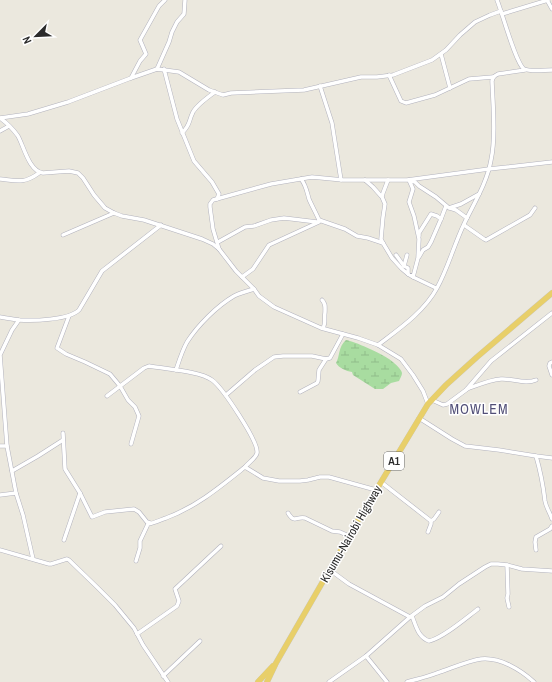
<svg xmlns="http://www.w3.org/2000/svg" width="552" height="682" font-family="'Archivo Narrow',sans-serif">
  <defs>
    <pattern id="wetland-marsh" width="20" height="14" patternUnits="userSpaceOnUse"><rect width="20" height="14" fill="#a8dca0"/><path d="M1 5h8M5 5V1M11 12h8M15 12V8" fill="none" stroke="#91bd8a"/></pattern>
  </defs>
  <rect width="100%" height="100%" fill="#ebe8de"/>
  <path fill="url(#wetland-marsh)" d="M346,340C354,341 382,354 389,359C393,362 401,368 402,373C402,376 400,378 399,381L391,383L383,389H375L353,375L352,372C346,371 339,368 336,363C340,356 338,347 346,340Z"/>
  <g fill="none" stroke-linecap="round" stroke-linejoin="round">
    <g stroke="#b2b2bd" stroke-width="4.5">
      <g id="minor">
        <path d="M497,0C502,12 516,64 524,69C530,72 545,70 552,70"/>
        <path d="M547,0L552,9"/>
        <path d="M502,14L548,0"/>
        <path d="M441,54L450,88"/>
        <path d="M157,69L169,42L172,32L177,22L184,14L185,0"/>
        <path d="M164,69L177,119L194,161L212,182L219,194L217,199"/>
        <path d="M389,75L401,101L406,103L435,95L469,79L493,77"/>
        <path d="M131,78L140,61L146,54L140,40L159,6L165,0"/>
        <path d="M320,86L332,123L341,180"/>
        <path d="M0,118C7,123 13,129 18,136C24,147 29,171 43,173L69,171L78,173L83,178L94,195L105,208L114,213L122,216L144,220L202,239L213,244L219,249L236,271L254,289L259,296L274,307L321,328L358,338L378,345L401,359L413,375L423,391L428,404"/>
        <path d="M0,118L28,114L68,102L131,78L157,69L179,72L209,90L223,95L231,93L304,90L361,77H377L393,75L432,60L446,50L460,35L475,22L490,15L501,11"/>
        <path d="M0,131L9,126"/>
        <path d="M182,133C191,124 188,122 193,112C197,105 208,97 215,92"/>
        <path d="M0,179C17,181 24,184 39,173"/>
        <path d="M365,180L373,187L381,196"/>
        <path d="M388,180L383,193L382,197L385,204L383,217L381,239L383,243L392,258L402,269L408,274"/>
        <path d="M450,208L456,210L467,218"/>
        <path d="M441,219L446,206"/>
        <path d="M319,220L345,229L357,236L368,238L383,243"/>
        <path d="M464,225L484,239L486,240L530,215L535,208"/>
        <path d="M63,235L114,213"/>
        <path d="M218,242L245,227L254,226L271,220L284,218L317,222"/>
        <path d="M219,249L213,229L210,207V204L213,200L271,184L312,177L343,180H407L489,169L552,162"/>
        <path d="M396,255L404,266"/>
        <path d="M407,255L404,266L408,268V274L413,277L418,258L419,239L414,216L409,202L413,189L409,180L415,182L419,186L436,197L449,208L461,204L479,194"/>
        <path d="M419,257L423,250L428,247L431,242L441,219L437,216L431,214L419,233V236"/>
        <path d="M242,277L253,269L269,245L319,222V220C316,213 312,206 309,199C307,192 306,185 301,179"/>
        <path d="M413,277L436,288"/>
        <path d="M322,300C326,304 325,307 325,312C324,318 326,323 323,328"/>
        <path d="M69,316L57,348L66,354L85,362L110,374L120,386L128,400L135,407L139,416L131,444"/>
        <path d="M0,317C6,318 12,319 19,320C33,321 69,320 79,310L102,271L161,225"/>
        <path d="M378,345C399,329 424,312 437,288C448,268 454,245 464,224C474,203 487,183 491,160C496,136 493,106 492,81C493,77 494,76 498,74L525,70"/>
        <path d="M552,362L550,363L549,366L552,375"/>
        <path d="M176,370C179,361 182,351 187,342C198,325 217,306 234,296C240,293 247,291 254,289"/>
        <path d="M467,389C478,385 489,380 501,379C512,378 525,385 536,380"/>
        <path d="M300,392L317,383L318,381L319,370L326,359"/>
        <path d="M226,395L255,370L274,357L283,356H312L326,359L330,358L343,334"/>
        <path d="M107,396L144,368L149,366C165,369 200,371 212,380C222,387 259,442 257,453C256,458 248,463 245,467"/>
        <path d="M432,400L443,405L447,404L466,390L491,361L552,313"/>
        <path d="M419,418L452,439L465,446L499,450L536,456L552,458"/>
        <path d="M63,433L65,469L80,493L92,517L105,512L134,509L139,512L147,522L150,523"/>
        <path d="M0,446H7L16,493L23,515L33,559"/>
        <path d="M7,446L0,355L12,330L19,320"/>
        <path d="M536,456C541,473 543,484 545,501C546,507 550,513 552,519"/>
        <path d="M12,471L38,456L63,440"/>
        <path d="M381,482L431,521V524L428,532"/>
        <path d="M0,495L16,493"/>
        <path d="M288,513C295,524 296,516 305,518L332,531L340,532L349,536"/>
        <path d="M431,521L434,519L439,512"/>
        <path d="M64,540L80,493"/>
        <path d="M0,550L49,564H51L67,559L69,560L98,588L115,605L134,628L143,645L168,682"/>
        <path d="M536,550L535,542L536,537L550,529L552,526"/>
        <path d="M136,561L140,548V541L148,524C155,523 160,520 166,518C196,507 220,487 245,467L263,478L279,481H300L308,480L320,477H329L376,490"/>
        <path d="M507,565L508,594L507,598L509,607"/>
        <path d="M330,570L349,584L410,617"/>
        <path d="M412,616C416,626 418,637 429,641C443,638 466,618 478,609"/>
        <path d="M137,634L177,606L179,601L175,589L221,546"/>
        <path d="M366,656L387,682"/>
        <path d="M163,676L200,641"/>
        <path d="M329,682L366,656L410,617L425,606L443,597L459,584L485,567L491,564H498L507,565L522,569L552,571"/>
        <path d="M407,682C417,679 427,677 437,673C450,669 467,661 481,659C500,657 521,670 534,682"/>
      </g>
    </g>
    <g stroke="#c8c8c8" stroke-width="6">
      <g id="trunk">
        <path d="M258,682L273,666"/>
        <path d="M267,682L276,663L360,517L428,404L446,385L477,357L552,293"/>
      </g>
    </g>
    <use href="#minor" stroke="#fff" stroke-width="3.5"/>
    <use href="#trunk" stroke="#e8cf69" stroke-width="5.5"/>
  </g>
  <g text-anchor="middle" stroke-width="3" stroke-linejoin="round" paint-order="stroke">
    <rect fill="#fff" stroke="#6b6b6b" stroke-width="1" x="384" y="452" width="20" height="18" rx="3"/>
    <g font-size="11" font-weight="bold" fill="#2b2b2b">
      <text x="394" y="465">A1</text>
    </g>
    <g font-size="12" fill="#2b2b2b" stroke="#fff">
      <text transform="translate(351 534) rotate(-60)" y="4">Kisumu-Nairobi Highway</text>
    </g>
    <g font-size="14" letter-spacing="1" fill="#514f77" stroke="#fff">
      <text x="479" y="414">MOWLEM</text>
    </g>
  </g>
  <g transform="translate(36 36) rotate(246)" stroke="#ffffff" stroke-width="3" paint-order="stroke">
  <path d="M0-3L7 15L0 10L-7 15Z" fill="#2b2b2b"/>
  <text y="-6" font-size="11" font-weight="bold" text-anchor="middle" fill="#2b2b2b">N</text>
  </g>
</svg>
